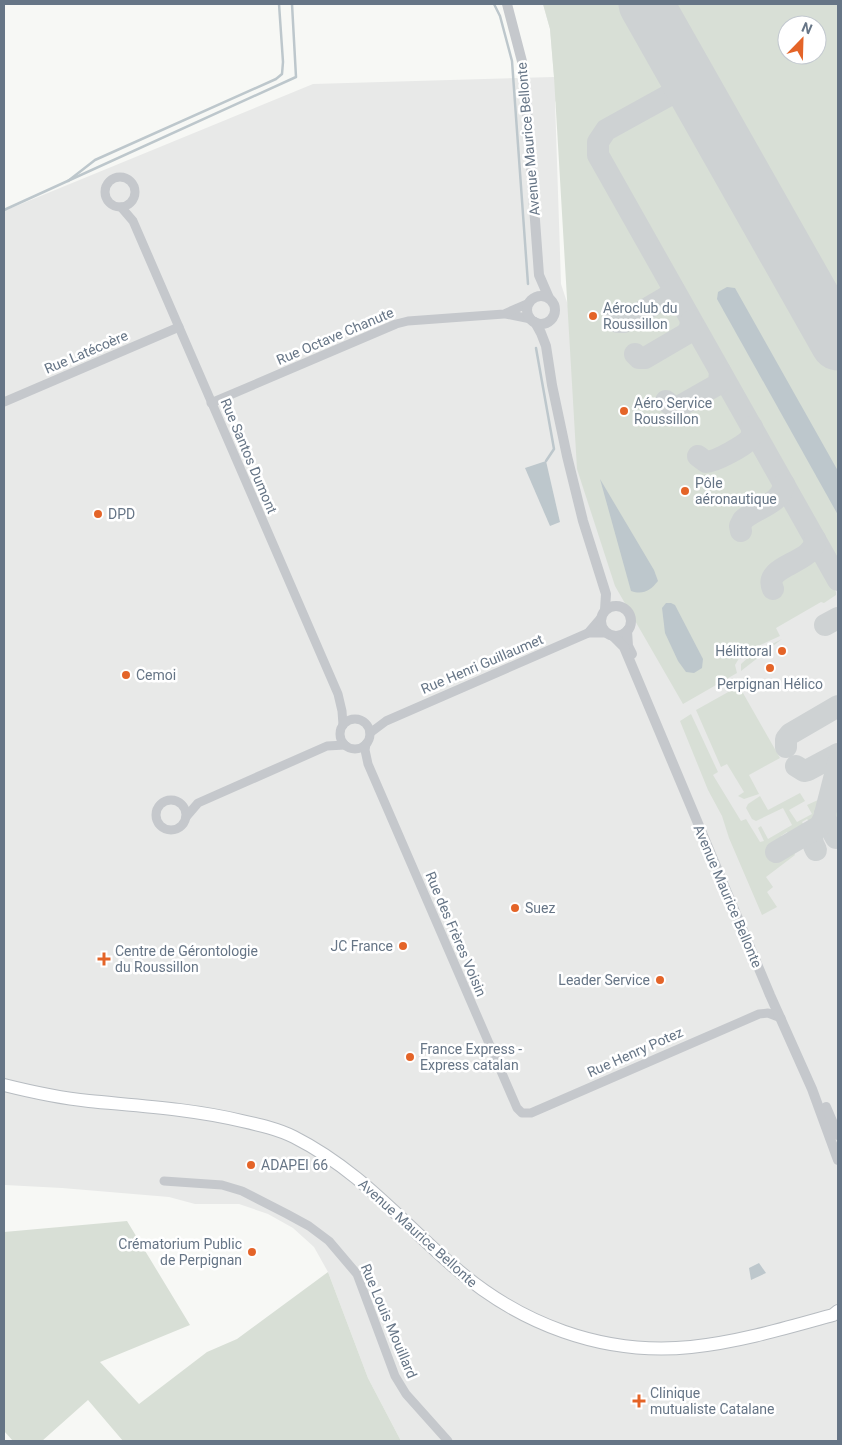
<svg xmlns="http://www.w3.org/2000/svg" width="842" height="1445" font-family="Roboto,sans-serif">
  <rect width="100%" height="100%" fill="#f7f8f5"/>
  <path fill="#e8e9e8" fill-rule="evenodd" d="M543,4H838V1441H401L368,1378L328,1272L314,1247L293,1228L268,1214L239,1204H195L169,1197L62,1188L5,1185L4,1182V211L313,84L554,77L550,29ZM787,25H817V55H787ZM555,101L556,102L605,418L561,284Z"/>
  <g fill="#d8dfd6" fill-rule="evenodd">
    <path d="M543,4H631L667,68L669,78L665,88L606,122C594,134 590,145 596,161L813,549L836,592V595L824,603L821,602L776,628L780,636L747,651L741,655L735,665L737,673L683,704L615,586L577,469L554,77L550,29Z"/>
    <path d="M660,4H838V318ZM787,25H817V55H787Z"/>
    <path d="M671,99L682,100L688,104L838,369V568L604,152L605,144L610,134Z"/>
    <path d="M782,639L741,671V664L751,655Z"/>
    <path d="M739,686L780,758L749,775L759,794L744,799L738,796L744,792L727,764L721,767L696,710Z"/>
    <path d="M691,714L718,772L713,775L741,821L746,819L760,842L764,841L758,828L761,826L768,839L792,825L783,808L756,821L752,819L746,808L748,804L760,796L768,810L800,793L805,801L789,810L797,822L812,814L807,805L820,799L828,770L832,764L816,822H810L807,819L802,822L805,827L790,837L787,832L781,836L785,841L774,849L777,854L790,846L795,855L766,877L773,887L767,892L777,907L762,915L729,838L722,816L708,790L680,721Z"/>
    <path d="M838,789V828L835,830L830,822Z"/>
    <path d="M127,1221L190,1325L100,1362L139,1404L207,1352L237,1339L328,1272L368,1378L401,1441H123L88,1400L42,1441H13L4,1431V1232Z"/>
  </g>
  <g fill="#bdc7cc">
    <path d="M727,287L735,288L838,471V515L717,299L718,292Z"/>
    <path d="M546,461L560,522L550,526L525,468Z"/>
    <path d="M600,479L654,570L658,581C650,591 643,595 631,591Z"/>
    <path d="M666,603H671L675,605L703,659L702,668L694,673L686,672L678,661L665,633L662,608Z"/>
    <path d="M759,1263L766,1273L751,1280L749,1268Z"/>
  </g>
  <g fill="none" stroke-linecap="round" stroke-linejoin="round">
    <g stroke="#bdc7cc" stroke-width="2.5">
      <path d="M494,4L500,16L512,61L528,284"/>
      <path d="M68,181L95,160L276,79L282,74L283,62L279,4"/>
      <path d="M4,210L296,77L292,4"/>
      <path d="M536,348L554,449L546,461"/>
    </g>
    <g stroke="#ced2d3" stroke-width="22">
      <path d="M673,93C683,82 682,74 679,61"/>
      <path d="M703,105C693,92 689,85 673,93L606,130L598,142V155L838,580"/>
      <path d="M615,319L618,322H624L670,295L673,289"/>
      <path d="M635,354L639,358H645L686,334L690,328L691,321"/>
      <path d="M666,401L671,405L678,407L715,386L719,382L720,372"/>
      <path d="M698,456L706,462C715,462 744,446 750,439C753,435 752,431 752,427"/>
      <path d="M741,531L740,526L743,520C755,508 782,504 784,484"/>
      <path d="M773,589C762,564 816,564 815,539"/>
      <path d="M825,625L838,618"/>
      <path d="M786,747V739L790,734L838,706"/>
      <path d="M796,766L804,771L808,770L838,754"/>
      <path d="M825,814L826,820L836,838"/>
      <path d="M816,850C812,842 809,835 817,828"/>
      <path d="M776,852L820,826L824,818L838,763"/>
    </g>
    <path stroke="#ced2d3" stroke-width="55" d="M646,4L838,343"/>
    <g stroke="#b7bcc1" stroke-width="14">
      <path id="secondary" d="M4,1085C32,1092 60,1098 89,1101C140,1106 192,1109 242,1121C260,1125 278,1129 294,1137C359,1170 399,1219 453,1266C519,1324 603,1356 691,1347C739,1342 786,1328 833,1315L838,1311"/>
    </g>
    <g stroke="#c5c8cc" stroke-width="9">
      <circle cx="120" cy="192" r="15"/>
      <path d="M121,207L133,221L338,694L342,711L343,725"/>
      <path d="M506,314L531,319"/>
      <path d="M4,402L179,327"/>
      <path d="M211,403L396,324L408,321L504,314L529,303"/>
      <path d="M588,633L600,619"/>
      <circle cx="355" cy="734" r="15"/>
      <path d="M370,733L386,721L588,633H606"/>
      <path d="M366,744L365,750L368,764L517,1108L522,1113H531L759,1014L768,1013L781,1018"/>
      <circle cx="171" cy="815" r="15"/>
      <path d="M186,817L198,803L327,746L345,745"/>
      <path d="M164,1181L222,1185L242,1191L287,1214L309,1226L329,1241L357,1274L395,1376L406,1394L448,1441"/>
    </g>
    <g stroke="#c5c8cc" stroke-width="10">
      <path d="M507,4L524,69L539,275L549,298"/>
      <circle cx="541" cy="310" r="14"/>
      <path d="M535,322L541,333L546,346L552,385L567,456L583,521L606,594L605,610"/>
      <circle cx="616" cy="621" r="15"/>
      <path d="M627,631L628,646L632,654"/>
      <path d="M613,636L624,647L770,995L812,1089L838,1160"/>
      <path d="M826,1107L838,1135"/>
    </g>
    <use href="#secondary" stroke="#fff" stroke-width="12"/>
  </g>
  <g fill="#e46428" stroke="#fff" stroke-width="2">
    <circle cx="593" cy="316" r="5"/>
    <circle cx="624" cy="411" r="5"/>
    <circle cx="685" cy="491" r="5"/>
    <circle cx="98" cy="514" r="5"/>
    <circle cx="782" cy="651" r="5"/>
    <circle cx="770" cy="668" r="5"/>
    <circle cx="126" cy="675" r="5"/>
    <circle cx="515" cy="908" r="5"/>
    <circle cx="403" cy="946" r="5"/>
    <path d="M101.5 951.5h5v5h5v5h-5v5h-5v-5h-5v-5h5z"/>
    <circle cx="660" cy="980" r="5"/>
    <circle cx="410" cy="1057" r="5"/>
    <circle cx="251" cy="1165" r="5"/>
    <circle cx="252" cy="1252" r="5"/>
    <path d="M636.5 1393.5h5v5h5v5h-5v5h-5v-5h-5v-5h5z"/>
  </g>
  <g text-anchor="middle" stroke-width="5" stroke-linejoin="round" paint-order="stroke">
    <g font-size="14" fill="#667586" stroke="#fff">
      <text transform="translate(528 139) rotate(-95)" y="5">Avenue Maurice Bellonte</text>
      <text transform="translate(335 336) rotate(-23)" y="5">Rue Octave Chanute</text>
      <text transform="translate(86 352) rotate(-23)" y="5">Rue Latécoère</text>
      <text transform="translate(249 456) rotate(67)" y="5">Rue Santos Dumont</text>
      <text transform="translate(482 664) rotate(-23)" y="5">Rue Henri Guillaumet</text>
      <text transform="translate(728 896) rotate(67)" y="5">Avenue Maurice Bellonte</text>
      <text transform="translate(456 934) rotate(67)" y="5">Rue des Frères Voisin</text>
      <text transform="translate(635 1052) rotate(-24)" y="5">Rue Henry Potez</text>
      <text transform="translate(418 1233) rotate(42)" y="5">Avenue Maurice Bellonte</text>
      <text transform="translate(389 1321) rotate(67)" y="5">Rue Louis Mouillard</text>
    </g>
    <g font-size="14" fill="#667586" stroke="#fff" text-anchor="start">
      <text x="603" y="313">Aéroclub du<tspan x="603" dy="16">Roussillon</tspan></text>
      <text x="634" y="408">Aéro Service<tspan x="634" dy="16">Roussillon</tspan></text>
      <text x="695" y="488">Pôle<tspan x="695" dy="16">aéronautique</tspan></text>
      <text x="108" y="519">DPD</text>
      <text x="772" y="656" text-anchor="end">Hélittoral</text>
      <text x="136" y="680">Cemoi</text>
      <text x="770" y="689" text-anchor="middle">Perpignan Hélico</text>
      <text x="525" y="913">Suez</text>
      <text x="393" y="951" text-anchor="end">JC France</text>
      <text x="115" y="956">Centre de Gérontologie<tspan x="115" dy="16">du Roussillon</tspan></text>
      <text x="650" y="985" text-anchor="end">Leader Service</text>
      <text x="420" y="1054">France Express -<tspan x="420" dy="16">Express catalan</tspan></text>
      <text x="261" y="1170">ADAPEI 66</text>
      <text x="242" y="1249" text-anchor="end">Crématorium Public<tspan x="242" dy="16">de Perpignan</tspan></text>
      <text x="650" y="1398">Clinique<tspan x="650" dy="16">mutualiste Catalane</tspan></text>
    </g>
  </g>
  <rect width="842" height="1445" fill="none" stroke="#667586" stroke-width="10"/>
  <g transform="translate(802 40) rotate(23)"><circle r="24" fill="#ffffff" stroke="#c2c8cf"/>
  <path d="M0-4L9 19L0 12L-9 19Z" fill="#e46428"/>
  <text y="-8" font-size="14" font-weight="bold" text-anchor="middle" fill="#667586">N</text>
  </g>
</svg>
